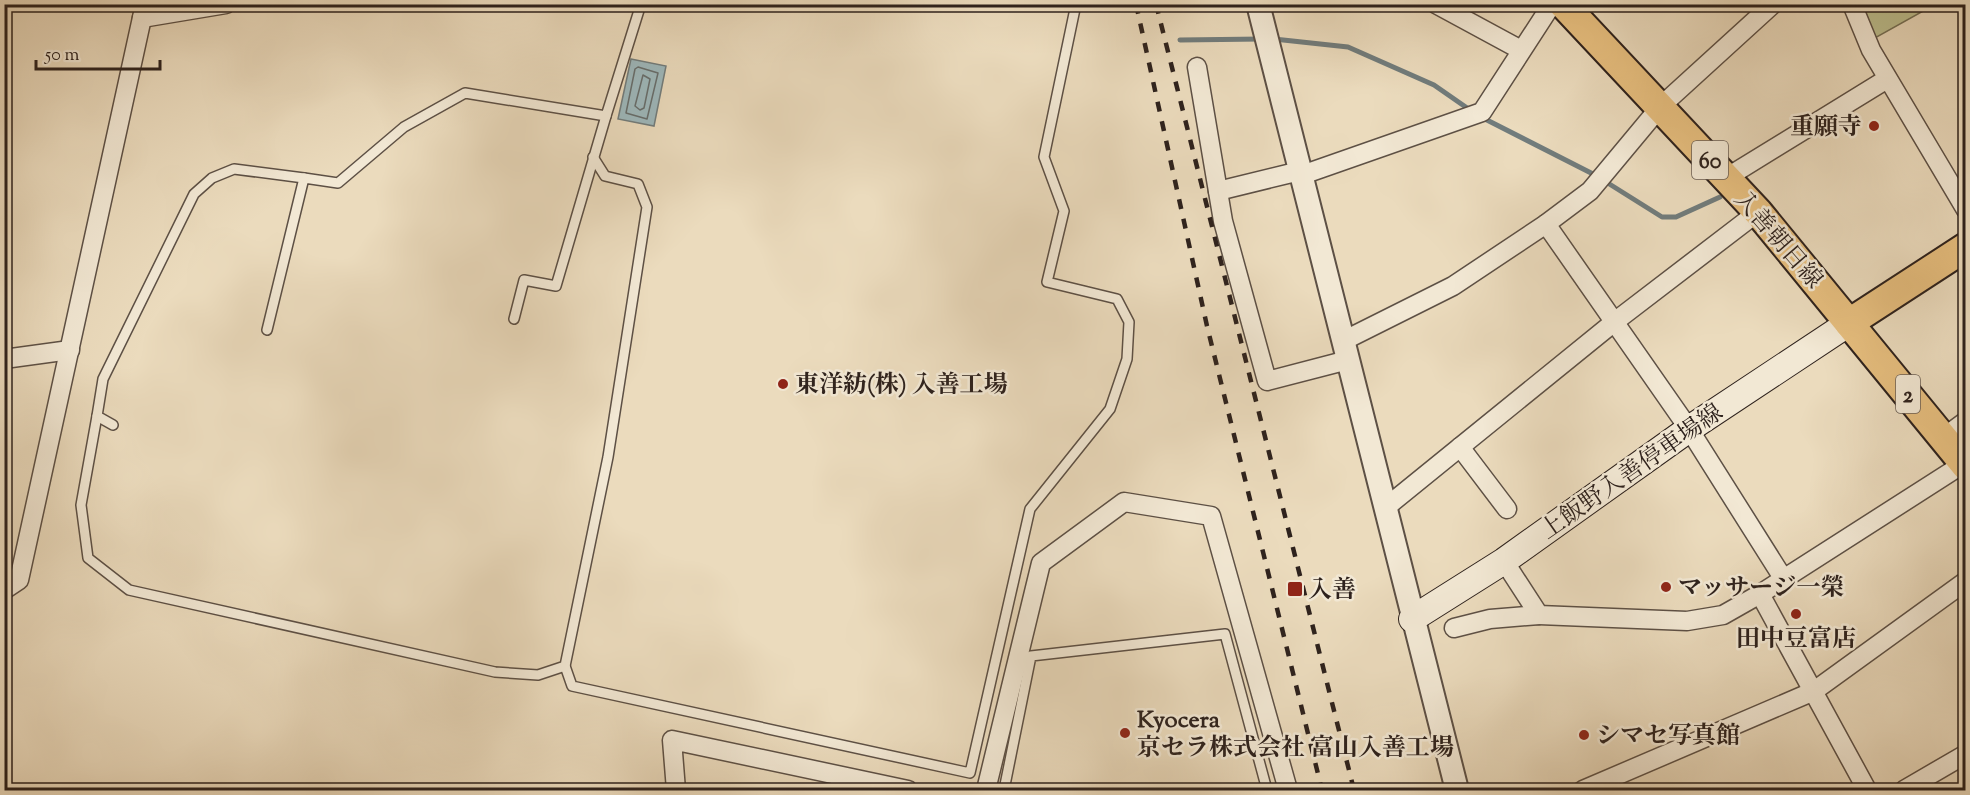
<svg xmlns="http://www.w3.org/2000/svg" width="1970" height="795" font-family="'Sorts Mill Goudy','Noto Serif JP',serif">
  <rect width="100%" height="100%" fill="#ebdbbd"/>
  <filter id="stains"><feTurbulence type="fractalNoise" baseFrequency=".00333" numOctaves="4"/><feColorMatrix values="0 0 0 0 .2 0 0 0 0 .09 0 0 0 0 .02 0 0 0 .5 -.17"/></filter>
  <radialGradient id="worn" r=".72"><stop offset=".6" stop-color="#630" stop-opacity="0"/><stop offset="1" stop-color="#630" stop-opacity=".3"/></radialGradient>
  <path fill="#bcbe8e" stroke="#757056" stroke-width="1.5" d="M1870,5H1934L1875,38L1866,13Z"/>
  <path fill="#9db8bc" stroke="#717c7c" stroke-width="1.5" d="M631,59L666,66L654,126L618,119Z"/>
  <g fill="none" stroke-linecap="round" stroke-linejoin="round">
    <g stroke="#666d6c" stroke-width="1.5">
      <path d="M638,67L658,73L647,119L626,113L635,69Z"/>
      <path d="M643,75L650,79L644,108L640,110L635,106Z"/>
    </g>
    <g stroke="#717c7c" stroke-width="5">
      <path d="M1274,39L1348,47L1434,85L1470,110"/>
      <path d="M1180,40L1262,39"/>
      <path d="M1481,117L1595,175L1662,217H1676L1720,197"/>
    </g>
    <g stroke="#5d5045" stroke-width="12">
      <g id="service">
        <path d="M514,319L524,280L556,286L606,116"/>
        <path d="M267,330L304,178L338,183L404,127L465,93L606,116L641,4"/>
        <path d="M97,416L81,505L88,558L129,590L495,672L538,675L565,666L608,457L647,207L638,184L605,176L593,157"/>
        <path d="M113,425L97,416L103,379L194,194L212,178L234,169L304,178"/>
        <path d="M565,666L572,686L970,773L1030,509L1110,409L1127,359L1129,322L1117,299L1047,282L1064,211L1044,157L1076,4"/>
        <path d="M1004,790L1031,656L1225,634L1267,790"/>
      </g>
    </g>
    <g stroke="#5d5045" stroke-width="21">
      <g id="minor">
        <path d="M1436,4L1521,50"/>
        <path d="M1773,4L1660,107L1590,191L1546,224L1689,429L1783,578"/>
        <path d="M1852,4L1871,50L1966,210"/>
        <path d="M142,18L226,4"/>
        <path d="M1197,67L1223,221L1267,381L1348,360"/>
        <path d="M1302,175L1482,112L1552,4"/>
        <path d="M1726,178L1887,79"/>
        <path d="M1218,191L1300,171"/>
        <path d="M1343,341L1453,286L1546,224"/>
        <path d="M4,359L70,350"/>
        <path d="M1943,438L1966,421"/>
        <path d="M1460,447L1507,509"/>
        <path d="M1385,508L1613,323L1758,212"/>
        <path d="M1504,561L1539,615L1687,621L1723,615L1760,594L1963,464"/>
        <path d="M4,590L19,580L145,4"/>
        <path d="M1760,594L1867,790"/>
        <path d="M1454,628L1490,619L1539,615"/>
        <path d="M676,790L672,740L908,790"/>
        <path d="M986,790L1041,563L1124,502L1211,516L1288,790"/>
        <path d="M1583,790L1814,691L1966,581"/>
        <path d="M1904,790L1966,754"/>
      </g>
    </g>
    <g stroke="#5d5045" stroke-width="26">
      <path id="tertiary" d="M1258,4L1457,790"/>
    </g>
    <g stroke="#2e221d" stroke-width="28">
      <path id="secondary" d="M1412,619L1504,561L1689,429L1849,323"/>
    </g>
    <g stroke="#2e221d" stroke-width="32">
      <g id="primary">
        <path d="M1563,4L1758,212L1966,466"/>
        <path d="M1849,323L1966,247"/>
      </g>
    </g>
    <use href="#service" stroke="#f2e8d4" stroke-width="9"/>
    <use href="#minor" stroke="#f2e8d4" stroke-width="18"/>
    <use href="#tertiary" stroke="#f2e8d4" stroke-width="22"/>
    <use href="#secondary" stroke="#f2e8d4" stroke-width="26"/>
    <use href="#primary" stroke="#e6be7e" stroke-width="28"/>
    <g stroke="#2e221d" stroke-width="4.5" stroke-dasharray="10 10" stroke-linecap="butt">
      <path d="M1136,4L1207,326L1322,790"/>
      <path d="M1156,4L1354,790"/>
    </g>
  </g>
  <g fill="#8f2418" stroke="#f2e8d4" stroke-width="2">
    <circle cx="1874" cy="126" r="6"/>
    <circle cx="783" cy="384" r="6"/>
    <circle cx="1666" cy="587" r="6"/>
    <rect x="1287" y="581" width="16" height="16" rx="3"/>
    <circle cx="1796" cy="614" r="6"/>
    <circle cx="1125" cy="733" r="6"/>
    <circle cx="1584" cy="735" r="6"/>
  </g>
  <g text-anchor="middle" stroke-width="5" stroke-linejoin="round" paint-order="stroke">
    <g fill="#f2e8d4" stroke="#695d54" stroke-width="1.5">
      <rect x="1692" y="141" width="36" height="38" rx="4.5"/>
      <rect x="1896" y="375" width="24" height="38" rx="4.5"/>
    </g>
    <g font-size="22" font-weight="bold" fill="#2e221d">
      <text x="1710" y="168">60</text>
      <text x="1908" y="402">2</text>
    </g>
    <g font-size="24" font-weight="bold" fill="#2e221d" stroke="#f2e8d4" text-anchor="start">
      <text x="1862" y="134" text-anchor="end">重願寺</text>
      <text x="795" y="392">東洋紡(株) 入善工場</text>
      <text x="1678" y="595">マッサージ一榮</text>
      <text x="1308" y="597">入善</text>
      <text x="1796" y="646" text-anchor="middle">田中豆富店</text>
      <text x="1137" y="727">Kyocera<tspan x="1137" dy="28">京セラ株式会社 富山入善工場</tspan></text>
      <text x="1596" y="743">シマセ写真館</text>
    </g>
    <g font-size="24" fill="#2e221d" stroke="#f2e8d4">
      <text transform="translate(1779 239) rotate(49)" y="8">入善朝日線</text>
      <text transform="translate(1631 471) rotate(-35)" y="8">上飯野入善停車場線</text>
    </g>
  </g>
  <rect width="1970" height="795" fill="none" stroke="#ebdbbd" stroke-width="24"/>
  <rect x="6" y="6" width="1958" height="783" fill="none" stroke="#2e221d" stroke-width="3"/>
  <rect x="12" y="12" width="1946" height="771" fill="none" stroke="#2e221d" stroke-width="1.5"/>
  <path d="M36 60v9h124v-9" fill="none" stroke="#2e221d" stroke-width="3"/>
  <text x="45" y="60" font-size="18" fill="#2e221d" stroke="#f2e8d4" stroke-width="4.5" paint-order="stroke">50 m</text>
  <rect width="100%" height="100%" filter="url(#stains)"/>
  <rect width="100%" height="100%" fill="url(#worn)"/>
</svg>
